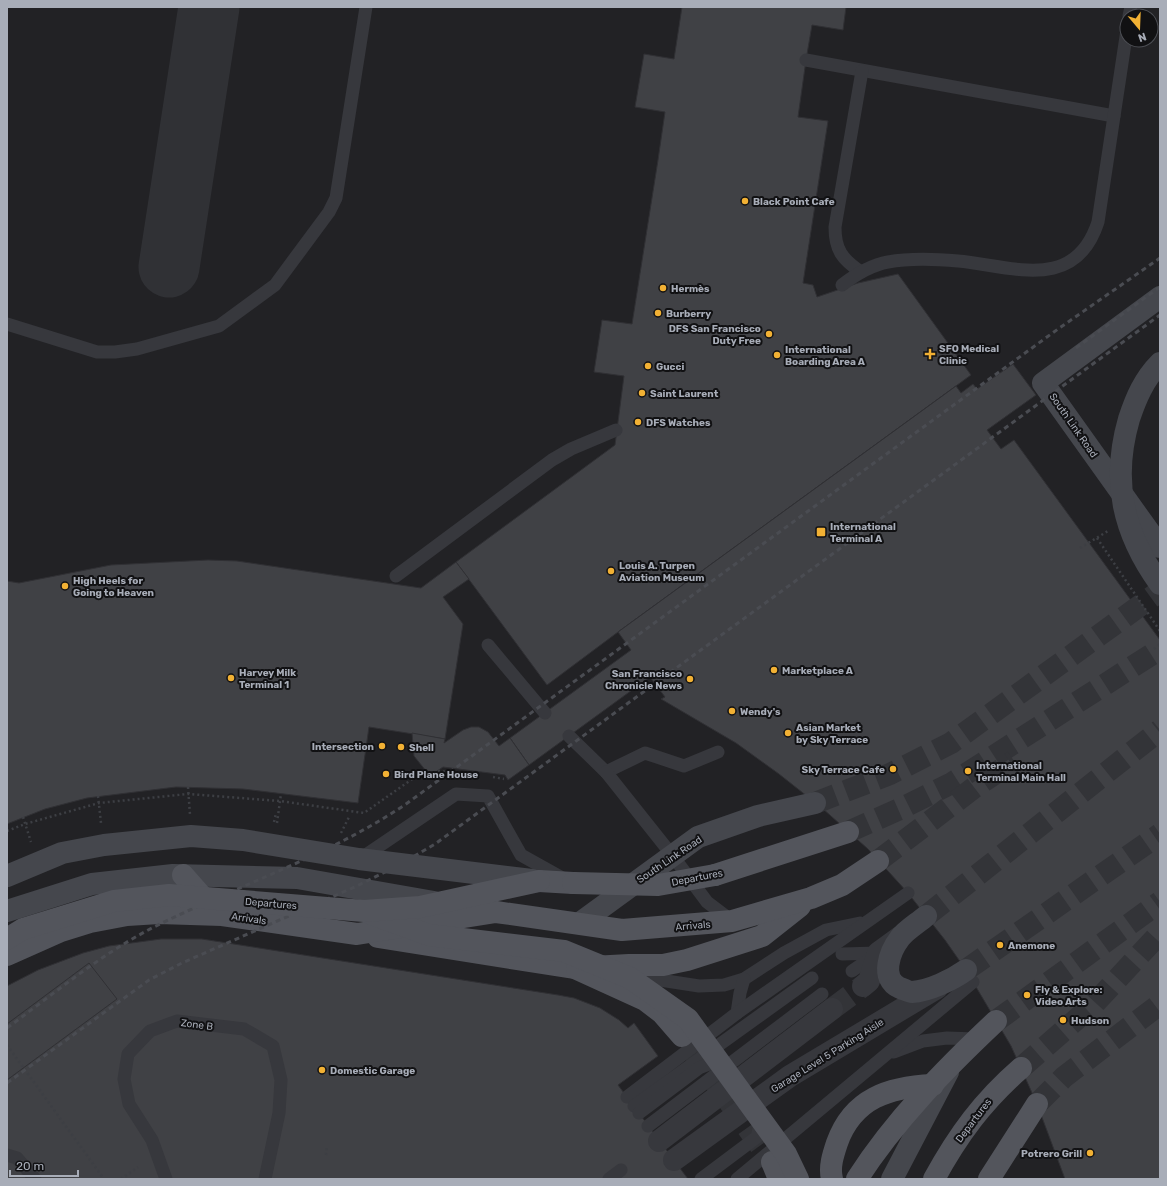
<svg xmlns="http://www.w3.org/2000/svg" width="1167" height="1186" font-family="Rubik,sans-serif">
  <rect width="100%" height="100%" fill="#161618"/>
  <path fill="#222225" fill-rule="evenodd" d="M7,7H1160V1179H7ZM1127,16H1151V40H1127Z"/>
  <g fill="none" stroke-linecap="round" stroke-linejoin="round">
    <path stroke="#303135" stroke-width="61" d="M169,267L209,7"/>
  </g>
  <g fill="#404145" stroke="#303034">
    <path d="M682,7H846L843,30L812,25L806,60L798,117L828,121L803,283L813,285L817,297L858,283L898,274L971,375L618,632L547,685L456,562L615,445L624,376L594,372L602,320L632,324L658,160L665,112L635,107L644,54L674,59Z"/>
    <path d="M1013,364L1036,395L987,430L1001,449L1014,440L1160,640V1179H1065L1037,1104L1011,1046L966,970L945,940L908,893L868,849L822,808L779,774L736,743L661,699L665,697L650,677L529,765L510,738L631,650L618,632L956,386L961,393L973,384L977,389Z"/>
    <path d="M208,560L237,561L421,588L456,562L469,579L443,597L463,624L445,739L369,727L358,803L243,789L176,787L87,798L45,809L7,824V581L19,583L111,565Z"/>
    <path d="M471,727H479L488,732L499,746L510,738L529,765L508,780L505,775L443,767L430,776L414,756L412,733L445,739L444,743L463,730Z"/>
    <path d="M161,939H202L558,995L574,998L600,1008L619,1020L628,1028L634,1023L658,1056L618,1085L688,1179H7V986L38,970L83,953L109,946Z"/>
    <path d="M89,963L117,999L7,1080V1024Z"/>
  </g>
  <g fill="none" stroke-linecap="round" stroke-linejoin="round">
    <path stroke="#333438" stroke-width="22" stroke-dasharray="22 11" stroke-linecap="butt" d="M832,1009L863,986"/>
    <g stroke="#333438" stroke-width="22" stroke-dasharray="22 11" stroke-linecap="butt">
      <path d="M815,803L890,774L951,743L1160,591"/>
      <path d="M926,916L1160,730"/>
      <path d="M966,970L1160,834"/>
    </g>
    <g stroke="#333438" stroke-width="22" stroke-dasharray="22 11" stroke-linecap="butt">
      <path d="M848,832L902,808L952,783L1160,649"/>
      <path d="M878,861L975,787L1014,761"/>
      <path d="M996,1021L1160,902"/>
      <path d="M690,1047L772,1162"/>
      <path d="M1021,1068L1095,1003L1160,933"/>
      <path d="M1037,1104L1064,1077L1160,1004"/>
    </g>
    <g stroke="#3d3f44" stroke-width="2.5" stroke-dasharray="2 3" stroke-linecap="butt">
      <path d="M1097,538L1160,631"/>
      <path d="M1080,548L1108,531"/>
      <path d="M1154,649L1160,644"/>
      <path d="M438,771L480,776"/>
      <path d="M493,777L504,779"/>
      <path d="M188,787L190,815"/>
      <path d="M98,796L101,823"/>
      <path d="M23,817L31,842"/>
      <path d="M274,822L276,813"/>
      <path d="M277,823L281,794"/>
      <path d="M7,831L25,824L99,803L188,794L280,801L364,813L425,770"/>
      <path d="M341,833L349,817"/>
      <path d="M7,1045L104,1179"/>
      <path d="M326,1155L327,1146"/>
      <path d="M121,1179L138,1167"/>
    </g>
    <g stroke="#37383d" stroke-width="13">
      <path d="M1129,16L1131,7"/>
      <path d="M806,60L1114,116"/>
      <path d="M861,272C842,259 835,250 835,227L862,71"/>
      <path d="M842,285C855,275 871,265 888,262C910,258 935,259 958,261C1012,266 1075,293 1098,222L1127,30"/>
      <path d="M7,324L97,352H115L137,349L219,326L275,285L329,212L336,198L366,7"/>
      <path d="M396,576L552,460L571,449L616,430"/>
      <path d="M488,645L545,713"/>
      <path d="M569,736L606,772L645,753L684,766L718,752"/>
      <path d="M606,772L672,855L707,902L732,921"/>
      <path d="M360,859L456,794L488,796L521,855L564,879"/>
      <path d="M842,954L878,953"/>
      <path d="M852,971L878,953"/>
      <path d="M634,976L699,986L724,985L744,979L784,953L826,930L860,923"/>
      <path d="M737,1013L740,993L744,979"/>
      <path d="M894,1052L923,1041L947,1038L976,1039"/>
      <path d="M627,1097L737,1013L908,893"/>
      <path d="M634,1106L812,978"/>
      <path d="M648,1126L822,994"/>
      <path d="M7,1155L17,1158L35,1179"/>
      <path d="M166,1179L152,1140L129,1104L124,1079L128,1054L150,1031L177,1021L244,1029L273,1046L281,1080L279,1113L265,1179"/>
      <path d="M609,1179L621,1170"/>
      <path d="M737,1179L973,982"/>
    </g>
    <g stroke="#37383d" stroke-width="22">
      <path d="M863,986L869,981L878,953L900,937"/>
      <path d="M659,1141L832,1009"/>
      <path d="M674,1160L790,1076L937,988"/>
    </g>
    <g stroke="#45474d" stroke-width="22">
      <path d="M1160,297L1043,383L1160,547"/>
      <path d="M7,911L92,884L173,875L297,878L434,902"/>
      <path d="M926,916C918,923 906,930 900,938C890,951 879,979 900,988C904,989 908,992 912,992C929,991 952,980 966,970"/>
      <path d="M580,923L698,837L758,816L815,803"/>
      <path d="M892,1179L948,1072"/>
    </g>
    <g stroke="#53555c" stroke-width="22">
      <path d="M183,875L212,908"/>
      <path d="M715,875L848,832"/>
      <path d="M539,881L573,883"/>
      <path d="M378,937L574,968L629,965H663L687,960L762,936L800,906"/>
      <path d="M7,955L61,931L90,922L127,915L159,913L222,915L357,934L496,912L622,930L732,921L811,898L842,885L878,861"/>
      <path d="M577,969L645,1000L662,1013L682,1036"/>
      <path d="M772,1162L779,1179"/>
      <path d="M832,1179C829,1167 833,1155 837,1143C853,1098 889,1087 933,1085"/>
      <path d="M857,1179C895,1120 946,1068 996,1021"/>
      <path d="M934,1179C958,1135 983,1101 1021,1068"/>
      <path d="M989,1179L1037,1104"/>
    </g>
    <g stroke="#4a4c52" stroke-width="3" stroke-dasharray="5 4" stroke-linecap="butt">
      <path d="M1076,348L1160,287"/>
      <path d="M7,1028C55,993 101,954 154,927C238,885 327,857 406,804L1058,329L1160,258"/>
      <path d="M7,1083L149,980L182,963L357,886L401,864L435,844L1160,315"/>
    </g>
    <g stroke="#37383d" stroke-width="13">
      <path d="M639,1113L699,1068C708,1064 714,1061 722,1067"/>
      <path d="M701,1179L757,1137L759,1129L758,1117"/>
    </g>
    <g stroke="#45474d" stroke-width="22">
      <path d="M1160,363C1144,379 1136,398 1129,419C1111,481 1123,533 1160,584"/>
      <path d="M7,876L62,853L104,845L191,836L243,840L359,859L532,880"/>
    </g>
    <g stroke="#53555c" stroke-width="22">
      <path d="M573,883L658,885L715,875"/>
      <path d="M371,914L429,935L564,951L630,978L688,1019L786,1154L798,1179"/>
      <path d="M7,939L23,929L114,901L169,895L364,911L420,907L539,881"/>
    </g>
  </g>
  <g fill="#f2b134" stroke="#111113" stroke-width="1.5">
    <circle cx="745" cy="201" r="4"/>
    <circle cx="663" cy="288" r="4"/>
    <circle cx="658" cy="313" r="4"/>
    <circle cx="769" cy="334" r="4"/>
    <path d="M928 348h4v4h4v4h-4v4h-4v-4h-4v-4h4z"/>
    <circle cx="777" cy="355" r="4"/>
    <circle cx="648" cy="366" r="4"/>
    <circle cx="642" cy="393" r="4"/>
    <circle cx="638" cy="422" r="4"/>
    <rect x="816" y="527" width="10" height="10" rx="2"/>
    <circle cx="611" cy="571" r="4"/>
    <circle cx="65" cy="586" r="4"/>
    <circle cx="774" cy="670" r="4"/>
    <circle cx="231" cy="678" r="4"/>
    <circle cx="690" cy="679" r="4"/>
    <circle cx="732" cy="711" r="4"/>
    <circle cx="788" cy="733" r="4"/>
    <circle cx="382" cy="746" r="4"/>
    <circle cx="401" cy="747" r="4"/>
    <circle cx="893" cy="769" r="4"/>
    <circle cx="968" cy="771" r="4"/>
    <circle cx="386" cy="774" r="4"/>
    <circle cx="1000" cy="945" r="4"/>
    <circle cx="1027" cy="995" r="4"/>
    <circle cx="1063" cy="1020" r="4"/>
    <circle cx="322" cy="1070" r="4"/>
    <circle cx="1090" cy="1153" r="4"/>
  </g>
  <g text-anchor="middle" stroke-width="4" stroke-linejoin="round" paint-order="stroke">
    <g font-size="10" font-weight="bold" fill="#a8adb8" stroke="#111113" text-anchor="start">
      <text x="753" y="205">Black Point Cafe</text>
      <text x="671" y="292">Hermès</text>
      <text x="666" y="317">Burberry</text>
      <text x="761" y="332" text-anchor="end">DFS San Francisco<tspan x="761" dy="12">Duty Free</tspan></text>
      <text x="939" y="352">SFO Medical<tspan x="939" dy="12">Clinic</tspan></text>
      <text x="785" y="353">International<tspan x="785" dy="12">Boarding Area A</tspan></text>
      <text x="656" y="370">Gucci</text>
      <text x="650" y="397">Saint Laurent</text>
      <text x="646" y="426">DFS Watches</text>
      <text x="830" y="530">International<tspan x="830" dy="12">Terminal A</tspan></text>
      <text x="619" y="569">Louis A. Turpen<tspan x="619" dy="12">Aviation Museum</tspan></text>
      <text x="73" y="584">High Heels for<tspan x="73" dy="12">Going to Heaven</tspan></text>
      <text x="782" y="674">Marketplace A</text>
      <text x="239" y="676">Harvey Milk<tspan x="239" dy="12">Terminal 1</tspan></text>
      <text x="682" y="677" text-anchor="end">San Francisco<tspan x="682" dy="12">Chronicle News</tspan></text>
      <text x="740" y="715">Wendy's</text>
      <text x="796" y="731">Asian Market<tspan x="796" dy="12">by Sky Terrace</tspan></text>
      <text x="374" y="750" text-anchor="end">Intersection</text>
      <text x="409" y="751">Shell</text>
      <text x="976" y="769">International<tspan x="976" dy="12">Terminal Main Hall</tspan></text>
      <text x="885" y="773" text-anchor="end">Sky Terrace Cafe</text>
      <text x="394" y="778">Bird Plane House</text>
      <text x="1008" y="949">Anemone</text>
      <text x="1035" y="993">Fly &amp; Explore:<tspan x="1035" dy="12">Video Arts</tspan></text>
      <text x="1071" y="1024">Hudson</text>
      <text x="330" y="1074">Domestic Garage</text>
      <text x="1082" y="1157" text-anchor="end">Potrero Grill</text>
    </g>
    <g font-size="10" fill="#a8adb8" stroke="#111113">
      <text transform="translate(1074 425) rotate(55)" y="4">South Link Road</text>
      <text transform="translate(669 859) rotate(-34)" y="4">South Link Road</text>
      <text transform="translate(697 877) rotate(-11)" y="4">Departures</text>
      <text transform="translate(271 903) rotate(5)" y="4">Departures</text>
      <text transform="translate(249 918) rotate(8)" y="4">Arrivals</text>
      <text transform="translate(693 925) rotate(-5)" y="4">Arrivals</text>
      <text transform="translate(197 1024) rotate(7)" y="4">Zone B</text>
      <text transform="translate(827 1055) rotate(-32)" y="4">Garage Level 5 Parking Aisle</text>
      <text transform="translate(973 1120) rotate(-53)" y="4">Departures</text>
    </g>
  </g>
  <rect width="1167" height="1186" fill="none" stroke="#a8adb8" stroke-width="16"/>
  <g transform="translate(1139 28) rotate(161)"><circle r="19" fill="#111113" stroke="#4d4f55"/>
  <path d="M0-3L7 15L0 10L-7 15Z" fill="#f2b134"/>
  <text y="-6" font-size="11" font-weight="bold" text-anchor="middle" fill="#a8adb8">N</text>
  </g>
  <path d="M10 1170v6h68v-6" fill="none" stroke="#a8adb8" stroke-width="2"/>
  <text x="16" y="1170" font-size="12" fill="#a8adb8" stroke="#111113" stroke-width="3" paint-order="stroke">20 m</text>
</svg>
